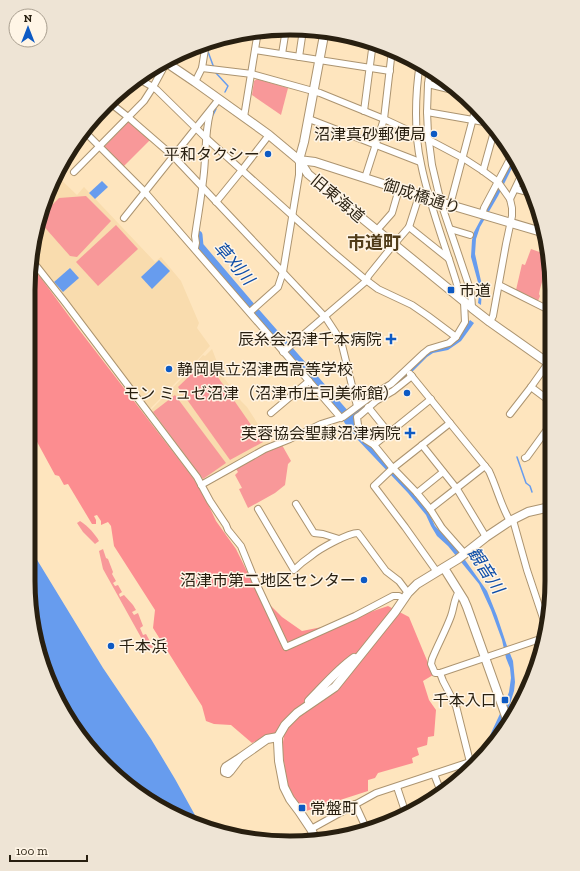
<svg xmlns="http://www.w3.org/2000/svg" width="580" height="871" font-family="'Zilla Slab','Noto Sans JP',serif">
  <rect width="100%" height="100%" fill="#fee5be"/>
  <path fill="#f9dcae" d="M55,174L77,195L84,187L155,262L161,257L181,281L199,323L197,328L210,346L190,368H191L203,355L205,356L212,349L222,375L241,401L247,407L270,443L205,481L201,480L150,411L189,371L188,370L149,410L31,253Z"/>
  <g fill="#f89899">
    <path d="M257,79L288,88L281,115L252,95L254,81Z"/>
    <path d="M129,121L150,140L123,167L104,147Z"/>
    <path d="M86,196L111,221L77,257L70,256L40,222L43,214L59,198Z"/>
    <path d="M116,225L138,249L98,286L76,262Z"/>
    <path d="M531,249L548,255L549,258L540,289L539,294L540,296L538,301L516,290L522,264L525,265Z"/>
    <path d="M206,360L263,442L230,460L178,387Z"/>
    <path d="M175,395L226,463L203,479L153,412Z"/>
    <path d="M282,445L291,461L288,464L285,485L275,493L248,508L239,489L242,488L235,475L238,472L236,469L268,450Z"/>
    <path d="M80,521C88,526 95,534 99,541L95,544L83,532L77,523Z"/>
    <path d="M103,549L106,558L108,559L113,572L112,574L116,581L113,583L115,586L118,585L122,592L119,594L120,597L124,595L133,605L136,610L132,612L134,615L138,613L143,626L140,628L143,635L146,634L153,647L148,650L103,569L99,551Z"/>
  </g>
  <path fill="#fc8d90" d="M30,263L77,327L200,487L216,521L236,549L257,592L282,617L302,631L332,625L388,606L409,617L433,675L423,681L429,700L436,710L434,736L428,737L427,745L417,748L419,755L412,758L413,763L378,773L375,778L368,780V791L303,812L292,799L287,783L282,748L284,736L271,734L252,743L231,725L214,724L206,721L202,706L153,628L155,610L114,546L111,526L108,522L101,525V521L97,515L94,516L96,520V524H92L68,484L64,485L59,476L55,475L29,427Z"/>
  <g fill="#679cee">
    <path d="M513,155L516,160L498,196L480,227L476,239L475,254L481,281L482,290L481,305L478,303L479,296V286L471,257L472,240L474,232L496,191Z"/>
    <path d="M102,181L108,187L95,199L89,193Z"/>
    <path d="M159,260L170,271L152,289L141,277Z"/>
    <path d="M70,268L79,278L63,292L54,282Z"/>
    <path d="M470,320L474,323L461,341L448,350L433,353L427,357L407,377L355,417L363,439L381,456L387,465L416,496L429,513L435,526L458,550L470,567L487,591L497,616L507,646L513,661L515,682L514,691L509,707L485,755L478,761L505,703L509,692L511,678L510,668L506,658L502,640L491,610L479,584L448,546L437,536L431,526L426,515L408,493L357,439L346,420L350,416L372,397L412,369L422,358L429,352L443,348L456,341Z"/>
    <path d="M28,545L103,668L151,739L175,779L201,826L190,823L130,789L72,727L42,665L28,581Z"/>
  </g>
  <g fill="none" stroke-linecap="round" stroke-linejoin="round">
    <g stroke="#679cee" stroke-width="1.5">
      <path d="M207,49L214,68"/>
      <path d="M215,71L216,73L228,86L225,92"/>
      <path d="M213,115L216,109"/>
      <path d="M517,457L526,483L530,486L532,492"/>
    </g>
    <g stroke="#679cee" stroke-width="9">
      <path d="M198,235L199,246L250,306"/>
      <path d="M256,313L343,412L354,429"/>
    </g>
    <g stroke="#ac9470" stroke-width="8">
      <g id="street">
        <path d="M305,30L361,39"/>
        <path d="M255,50L390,71"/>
        <path d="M282,54L286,29"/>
        <path d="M299,57L303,30"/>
        <path d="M420,63C415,94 414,133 421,164C429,204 444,242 456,281L458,288V296"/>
        <path d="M202,68L252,74L320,93L384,119L429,140L463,158L483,171L498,182L510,199L512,208V216L506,244L493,316L490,322"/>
        <path d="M430,69L428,84L427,112L428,134L432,165L441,203L471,292L472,308"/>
        <path d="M137,78L153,87L157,90L206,138L334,253L366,280L378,289L412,305L428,316L456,337"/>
        <path d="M195,82L202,68L206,43"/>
        <path d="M428,84L461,92"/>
        <path d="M109,102L128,117L173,156L326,318L341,341L357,406"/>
        <path d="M364,111L373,42"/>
        <path d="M427,112L490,123"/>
        <path d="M244,117L258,31"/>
        <path d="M309,119L420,162"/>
        <path d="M84,131L144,191L341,418"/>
        <path d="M483,171L495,128"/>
        <path d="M74,172L144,101L153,87L166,63"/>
        <path d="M365,178L384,119L392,50"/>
        <path d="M516,189L532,193"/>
        <path d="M510,199L523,172"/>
        <path d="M216,202L242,170L269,135"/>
        <path d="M450,205L476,107"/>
        <path d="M482,215L484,208L511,157V152"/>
        <path d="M124,218L219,99"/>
        <path d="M409,227L449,259"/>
        <path d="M450,229L470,235"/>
        <path d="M377,230L392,213L399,189"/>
        <path d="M195,248L196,243L195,236C198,215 202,193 204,172C206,152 205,132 210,113"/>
        <path d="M30,258L64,301L197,477L210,501L226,525L228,530L241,546L256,583L286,647L355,616L393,596H399L404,599"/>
        <path d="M499,285L551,311"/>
        <path d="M250,312L278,287L283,272L299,175V160"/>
        <path d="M283,352L365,282L369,275L390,249L409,227L419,196"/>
        <path d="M410,374L489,471C497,488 501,506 510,521"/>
        <path d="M412,376L393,391L376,401L360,415L357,417L358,425L362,434L366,440L374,445L391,466L417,493L430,509L442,528L464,553"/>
        <path d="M531,387L551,402"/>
        <path d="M368,407L389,433"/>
        <path d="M271,413L309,381"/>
        <path d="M510,414L531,387L548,363"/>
        <path d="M374,445L431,399"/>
        <path d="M422,445L457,489L486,537"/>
        <path d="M525,458L527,457L551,424"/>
        <path d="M201,485L265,449L290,439L321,424L343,417L374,394L391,384L424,353L429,349L449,343L456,337L465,322L464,302"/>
        <path d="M417,493L443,472"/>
        <path d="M296,504L314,533L323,534L339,539"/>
        <path d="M258,509L294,570C299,565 305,560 311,556C319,549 348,533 358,533L386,571L399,581L408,593"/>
        <path d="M430,509L485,466"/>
        <path d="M513,520L527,570L546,627"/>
        <path d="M437,572L405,527L374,486L393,468L450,423"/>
        <path d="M459,592C454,598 454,608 451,616C446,630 438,644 432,659L431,664L435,673H440L543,638"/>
        <path d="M440,673L443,681L456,706L470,762"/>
        <path d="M506,716L514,713"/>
        <path d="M434,774L441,792"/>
        <path d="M397,787L406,814"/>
        <path d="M355,804L367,830"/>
        <path d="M311,829L376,793L482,758"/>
      </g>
    </g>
    <g stroke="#ac9470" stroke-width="10">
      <g id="secondary">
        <path d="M325,30L304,142L299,160L315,162L430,199L545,233"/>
        <path d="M164,61L195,82L269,135L299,160L308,174L472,308L490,322L551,365"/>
        <path d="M444,568L464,600L467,607L508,722"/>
        <path d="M309,701C324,686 337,670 354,658"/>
        <path d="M240,758L230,771L228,773L225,772V769L226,767L240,758L267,739L278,737"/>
        <path d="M315,838L311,829L299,811L290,799L284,787L279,761L278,742V737L285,725L297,713L335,687L395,612L408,593L417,584L458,559L486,537L510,521L528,512L550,507"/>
      </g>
    </g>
    <use href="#street" stroke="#fff" stroke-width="6"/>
    <use href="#secondary" stroke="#fff" stroke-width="8"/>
  </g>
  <g fill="#0d5ac4" stroke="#fff5e6" stroke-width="1.5">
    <circle cx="434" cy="134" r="4"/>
    <circle cx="268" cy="154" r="4"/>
    <rect x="447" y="286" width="8" height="8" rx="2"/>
    <path d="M389 333h4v4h4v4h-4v4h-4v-4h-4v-4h4z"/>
    <circle cx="169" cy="369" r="4"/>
    <circle cx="407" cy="393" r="4"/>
    <path d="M408 427h4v4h4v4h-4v4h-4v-4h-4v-4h4z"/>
    <circle cx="364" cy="580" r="4"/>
    <circle cx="111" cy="646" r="4"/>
    <rect x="501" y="696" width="8" height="8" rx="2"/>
    <rect x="298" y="804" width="8" height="8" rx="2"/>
  </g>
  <g text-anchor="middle" stroke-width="3" stroke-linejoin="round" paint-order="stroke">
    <g font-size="16" fill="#281f10" stroke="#fff5e6" text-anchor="end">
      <text x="426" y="140">沼津真砂郵便局</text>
      <text x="260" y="160">平和タクシー</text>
      <text x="459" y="296" text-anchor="start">市道</text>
      <text x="382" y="345">辰糸会沼津千本病院</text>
      <text x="177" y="375" text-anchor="start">静岡県立沼津西高等学校</text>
      <text x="399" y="399">モン ミュゼ沼津（沼津市庄司美術館）</text>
      <text x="401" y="439">芙蓉協会聖隷沼津病院</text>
      <text x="356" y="586">沼津市第二地区センター</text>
      <text x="119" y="652" text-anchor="start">千本浜</text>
      <text x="497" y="706">千本入口</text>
      <text x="310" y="814" text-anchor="start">常盤町</text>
    </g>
    <g font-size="16" fill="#281f10" stroke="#fff5e6">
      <text transform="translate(422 196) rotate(18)" y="6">御成橋通り</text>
      <text transform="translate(338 198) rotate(40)" y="6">旧東海道</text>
    </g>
    <g font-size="17" font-style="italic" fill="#0d4da8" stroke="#fff5e6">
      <text transform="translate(234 263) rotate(49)" y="6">草刈川</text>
      <text transform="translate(486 570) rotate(57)" y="6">観音川</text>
    </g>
    <g font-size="18" font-weight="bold" fill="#503c19" stroke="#fff5e6">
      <text x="374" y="249">市道町</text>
    </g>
  </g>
  <path d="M0 0H580V871H0ZM290 35H290A255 255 0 0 1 545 290V581A255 255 0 0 1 290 836H290A255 255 0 0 1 35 581V290A255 255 0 0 1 290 35Z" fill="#eee4d5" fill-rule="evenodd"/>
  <path fill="none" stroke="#281f10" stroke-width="5" d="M290 35H290A255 255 0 0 1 545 290V581A255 255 0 0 1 290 836H290A255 255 0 0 1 35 581V290A255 255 0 0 1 290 35Z"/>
  <g transform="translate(28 28)"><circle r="19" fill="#fff5e6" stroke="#a99f90"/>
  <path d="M0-3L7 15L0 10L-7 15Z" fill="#0d5ac4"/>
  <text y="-6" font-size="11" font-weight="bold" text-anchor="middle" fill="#281f10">N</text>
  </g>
  <path d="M10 855v6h77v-6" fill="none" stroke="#281f10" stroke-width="2"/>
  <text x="16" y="855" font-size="12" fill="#281f10" stroke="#fff5e6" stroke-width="3" paint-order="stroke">100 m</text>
</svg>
